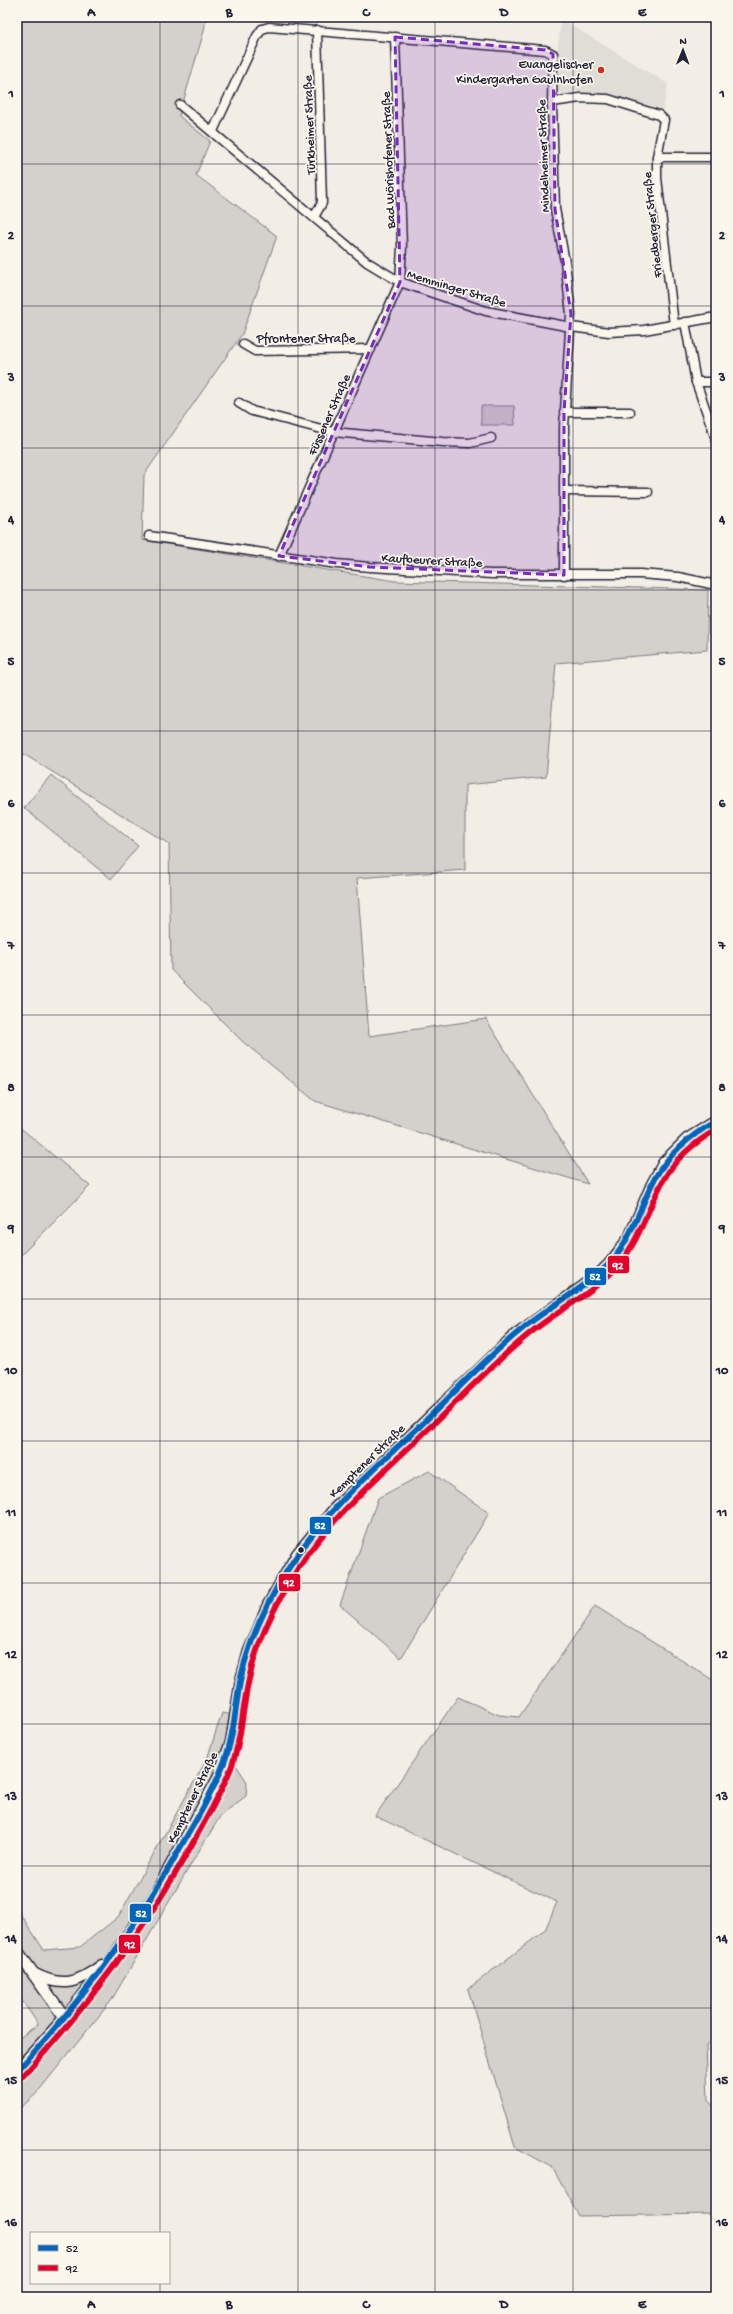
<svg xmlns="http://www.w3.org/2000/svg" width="733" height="2314" font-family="'Gochi Hand',sans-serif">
  <rect width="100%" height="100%" fill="#f2eee5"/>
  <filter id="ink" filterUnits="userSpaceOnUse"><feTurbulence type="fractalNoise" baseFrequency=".025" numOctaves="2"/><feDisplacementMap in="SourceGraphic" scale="8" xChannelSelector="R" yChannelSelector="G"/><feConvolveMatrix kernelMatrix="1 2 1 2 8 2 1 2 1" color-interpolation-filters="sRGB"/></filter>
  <g filter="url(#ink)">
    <path fill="#e0dcd6" d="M561,19L668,84L663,109L606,94L557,93V56Z"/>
    <g fill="#d4d1cc" stroke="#7b7a84">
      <path d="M17,17H206L204,31L179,116L210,141L196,175L277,236L242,334L144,475L142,540L395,581L708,590L707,650L556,663L546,777L465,785V870L357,878L369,1036L486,1019L588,1184L315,1101L242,1041L171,970L169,844L17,750Z"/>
      <path d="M481,406H514L515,425H481Z"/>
      <path d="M51,775L138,846L111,879L24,808Z"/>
      <path d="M17,1125L90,1186L17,1259Z"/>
      <path d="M429,1471L489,1513L401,1658L340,1605L378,1498Z"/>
      <path d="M595,1606L716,1682V2036L706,2045L708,2100L716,2110V2214L579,2216L552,2167L515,2147L468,1989L545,1930L557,1902L375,1816L458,1697L499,1715L519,1717Z"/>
      <path d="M222,1713L247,1717L236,1765L247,1782L246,1796L221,1815L194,1859L111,2001L36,2094L17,2111V2040L38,2024L17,1993V1909L44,1950L80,1947L118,1917L207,1759Z"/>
    </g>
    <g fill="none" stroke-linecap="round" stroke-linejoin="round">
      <g stroke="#22223b" stroke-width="11">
        <g id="minor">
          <path d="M552,102L580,98L608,99L659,115L664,120L657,157V178L674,325"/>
          <path d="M180,105L367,262L400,282L486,311L571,327L609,332L644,330L716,317"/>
          <path d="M213,131L257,36L262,29L269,27L545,50L553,54L552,105L555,209L565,262L571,314L564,427V575"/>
          <path d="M657,157H716"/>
          <path d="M314,217L322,203L317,30"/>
          <path d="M685,322L696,382L716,439"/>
          <path d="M243,344L255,351L371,349"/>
          <path d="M696,382H716"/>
          <path d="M239,403L252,411L333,432L443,442L470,443L491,438"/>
          <path d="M564,412H630"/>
          <path d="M565,491L648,492"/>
          <path d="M149,536L337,564L370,567L492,574H640L678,577L716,585"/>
          <path d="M279,556L400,282L402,247L395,37"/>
        </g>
      </g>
      <g stroke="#22223b" stroke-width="13">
        <g id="tertiary">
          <path d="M33,1973C61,1988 77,1984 102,1965"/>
          <path d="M65,2018L113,1957L154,1896L217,1780L231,1742L241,1680L249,1651L268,1605L297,1554L335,1508L516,1334L596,1277L610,1263L629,1238L652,1184L664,1162L687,1139L716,1121"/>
        </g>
      </g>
      <g stroke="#22223b" stroke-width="14">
        <path id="secondary" d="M17,1951L65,2018L17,2071"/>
      </g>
      <use href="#minor" stroke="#fbf7ec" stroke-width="8"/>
      <use href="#tertiary" stroke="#fbf7ec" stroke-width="10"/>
      <use href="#secondary" stroke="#fbf7ec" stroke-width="11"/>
      <g stroke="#fbf7ec" stroke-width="9">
        <path id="bus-1" d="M17,2071C82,2001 138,1925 184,1841C199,1815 215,1788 225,1760C235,1733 235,1705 241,1677C250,1638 268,1600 290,1566C325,1511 374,1469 421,1425C456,1391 489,1355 527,1325C552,1305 582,1290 605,1268C631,1243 639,1209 655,1178C669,1153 691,1135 716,1121"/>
      </g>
      <g stroke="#fbf7ec" stroke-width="9">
        <path id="bus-2" d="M23,2076C87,2007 143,1932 190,1848C204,1822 220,1796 231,1768C242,1739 242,1709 249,1679C257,1641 276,1603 297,1570C332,1515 382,1474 428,1429C462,1397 493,1363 529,1334C555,1312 587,1297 611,1273C638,1247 646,1211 664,1179C676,1158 695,1142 716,1130"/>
      </g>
      <use href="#bus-1" stroke="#0065bd" stroke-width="6"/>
      <use href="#bus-2" stroke="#e4002b" stroke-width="6"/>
    </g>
  </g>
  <path fill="#7b2cbf" fill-opacity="0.2" stroke="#7b2cbf" stroke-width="3" stroke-dasharray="8 5" stroke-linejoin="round" d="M395,37L545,50L553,54L555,209L571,314L564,412V575L370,567L279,556L400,282Z"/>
  <path fill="none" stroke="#22223b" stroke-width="1" stroke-opacity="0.55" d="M160,17V2233M298,17V2297M435,17V2297M573,17V2297M17,164H716M17,306H716M17,448H716M17,590H716M17,731H716M17,873H716M17,1015H716M17,1157H716M17,1299H716M17,1441H716M17,1583H716M17,1724H716M17,1866H716M17,2008H716M17,2150H716M160,2283V2297"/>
  <circle fill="#c8321e" stroke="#fbf7ec" stroke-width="1.5" cx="601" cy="70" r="4"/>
  <circle fill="#22223b" stroke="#fbf7ec" stroke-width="1.5" cx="301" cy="1550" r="3.5"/>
  <g text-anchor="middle" stroke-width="3.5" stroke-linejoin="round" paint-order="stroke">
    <g font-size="13" fill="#22223b" stroke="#fbf7ec" text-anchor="end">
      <text x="593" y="68">Evangelischer<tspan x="593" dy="15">Kindergarten Gaulnhofen</tspan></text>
    </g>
    <g font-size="13" fill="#22223b" stroke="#fbf7ec">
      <text transform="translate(308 125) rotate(-92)" y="5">Türkheimer Straße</text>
      <text transform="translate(542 156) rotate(-92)" y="5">Mindelheimer Straße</text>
      <text transform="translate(387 160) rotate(-92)" y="5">Bad Wörishofener Straße</text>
      <text transform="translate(651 225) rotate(-96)" y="5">Friedberger Straße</text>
      <text transform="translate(457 287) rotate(17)" y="5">Memminger Straße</text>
      <text x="306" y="342">Pfrontener Straße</text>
      <text transform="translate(328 414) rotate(-66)" y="5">Füssener Straße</text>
      <text transform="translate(432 559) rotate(3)" y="5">Kaufbeurer Straße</text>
      <text transform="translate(366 1460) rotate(-44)" y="5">Kemptener Straße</text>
      <text transform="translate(191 1797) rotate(-64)" y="5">Kemptener Straße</text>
    </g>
  </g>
  <g stroke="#fbf7ec" stroke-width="1.5">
    <rect x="607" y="1255" width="23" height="19" rx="4" fill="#e4002b"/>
    <rect x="584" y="1267" width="23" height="19" rx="4" fill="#0065bd"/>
    <rect x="309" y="1516" width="23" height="19" rx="4" fill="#0065bd"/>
    <rect x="278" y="1573" width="23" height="19" rx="4" fill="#e4002b"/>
    <rect x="129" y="1903" width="23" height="20" rx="4" fill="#0065bd"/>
    <rect x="118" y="1934" width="23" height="20" rx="4" fill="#e4002b"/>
  </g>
  <g font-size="11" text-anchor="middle" font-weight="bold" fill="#fff">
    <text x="618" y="1269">92</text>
    <text x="595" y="1280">52</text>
    <text x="320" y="1529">52</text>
    <text x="289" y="1586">92</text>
    <text x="141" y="1917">52</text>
    <text x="130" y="1948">92</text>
  </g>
  <rect width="733" height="2314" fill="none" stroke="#fbf7ec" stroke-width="44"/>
  <rect x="30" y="2232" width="140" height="52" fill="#fbf7ec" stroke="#a4a2a5"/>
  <rect x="38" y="2245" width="20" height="6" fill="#0065bd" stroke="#a4a2a5"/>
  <text x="66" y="2252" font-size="12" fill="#22223b">52</text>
  <rect x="38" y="2265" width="20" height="6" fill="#e4002b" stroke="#a4a2a5"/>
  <text x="66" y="2272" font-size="12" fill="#22223b">92</text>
  <g transform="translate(683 50) rotate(1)" stroke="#fbf7ec" stroke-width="3" paint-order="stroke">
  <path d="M0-3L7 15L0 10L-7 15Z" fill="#22223b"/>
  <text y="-6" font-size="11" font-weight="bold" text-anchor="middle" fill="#22223b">N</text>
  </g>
  <rect x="22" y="22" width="689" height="2270" fill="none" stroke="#22223b" stroke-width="1.5"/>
  <g font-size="13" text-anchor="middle" font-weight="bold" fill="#22223b">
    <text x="91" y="16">A</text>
    <text x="229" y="16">B</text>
    <text x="366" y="16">C</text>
    <text x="504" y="16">D</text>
    <text x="642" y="16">E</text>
    <text x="11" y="97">1</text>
    <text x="722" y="97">1</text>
    <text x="11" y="239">2</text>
    <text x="722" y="239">2</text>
    <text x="11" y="381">3</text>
    <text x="722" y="381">3</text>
    <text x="11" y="523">4</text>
    <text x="722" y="523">4</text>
    <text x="11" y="665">5</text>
    <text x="722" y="665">5</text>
    <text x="11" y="807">6</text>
    <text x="722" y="807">6</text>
    <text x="11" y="949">7</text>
    <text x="722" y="949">7</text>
    <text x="11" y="1091">8</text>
    <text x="722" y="1091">8</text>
    <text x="11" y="1232">9</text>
    <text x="722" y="1232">9</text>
    <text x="11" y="1374">10</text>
    <text x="722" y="1374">10</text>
    <text x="11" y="1516">11</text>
    <text x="722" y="1516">11</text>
    <text x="11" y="1658">12</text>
    <text x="722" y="1658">12</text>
    <text x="11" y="1800">13</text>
    <text x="722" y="1800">13</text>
    <text x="11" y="1942">14</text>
    <text x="722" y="1942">14</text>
    <text x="11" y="2084">15</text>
    <text x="722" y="2084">15</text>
    <text x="11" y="2226">16</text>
    <text x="722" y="2226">16</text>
    <text x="91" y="2308">A</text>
    <text x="229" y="2308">B</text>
    <text x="366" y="2308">C</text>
    <text x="504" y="2308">D</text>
    <text x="642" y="2308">E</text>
  </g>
</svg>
